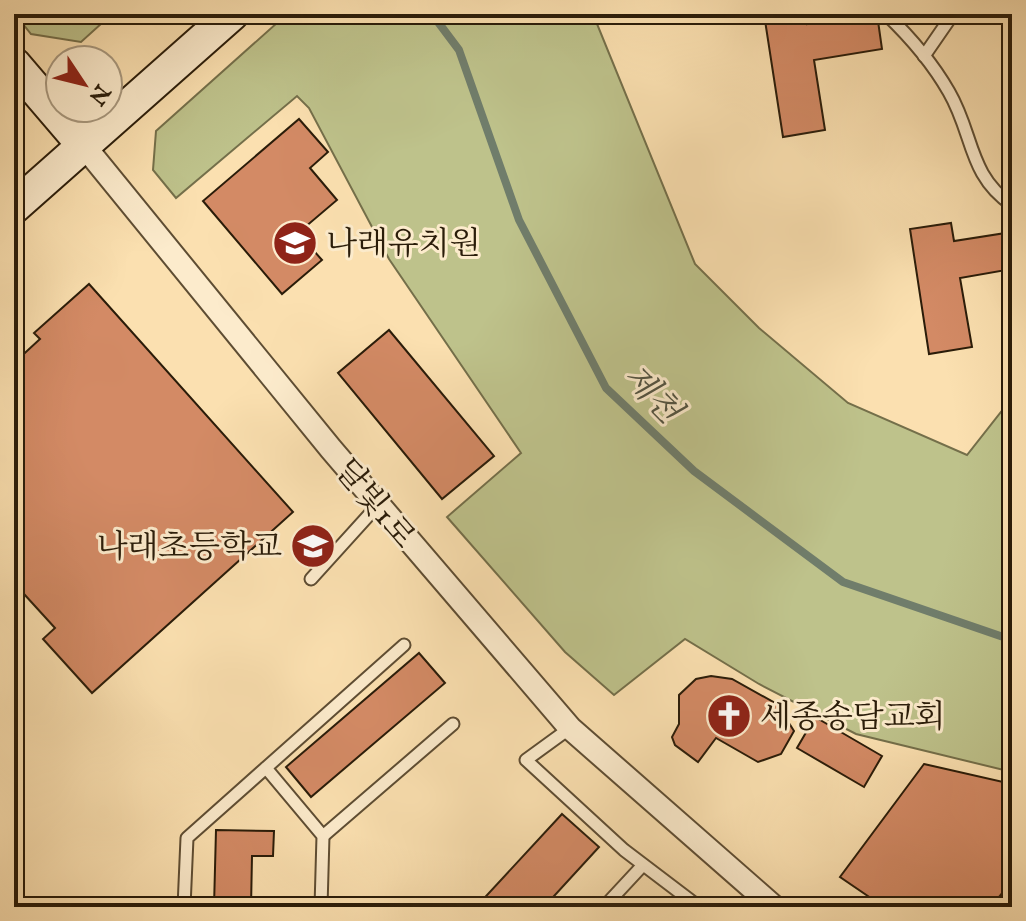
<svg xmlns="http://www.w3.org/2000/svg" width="1026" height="921" font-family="'IM FELL English','Noto Serif KR',serif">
  <rect width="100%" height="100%" fill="#fbe0b0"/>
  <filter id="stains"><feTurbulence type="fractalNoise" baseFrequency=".0025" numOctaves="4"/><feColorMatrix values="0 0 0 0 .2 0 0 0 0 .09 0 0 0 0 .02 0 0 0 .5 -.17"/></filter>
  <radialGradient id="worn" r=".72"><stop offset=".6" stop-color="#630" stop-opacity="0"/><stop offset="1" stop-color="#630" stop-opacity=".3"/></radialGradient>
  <g fill="#bec28b" stroke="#746f4a" stroke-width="2">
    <path d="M15,14H112L81,42L31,34Z"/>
    <path d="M287,14H593L695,264L759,328L848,403L967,455L1012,398V772L856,734L759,684L685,639L614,695L565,652L447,517L521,453L389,259L309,108L297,96L176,198L153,170L156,131Z"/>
  </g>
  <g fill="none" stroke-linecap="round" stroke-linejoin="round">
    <path stroke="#707d6b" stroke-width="8" d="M432,14L459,50L519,220L606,388L694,471L843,582L1012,640"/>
  </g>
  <g fill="#d38a65" stroke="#2a1c09" stroke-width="2">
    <path d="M764,14H806L807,24L877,14L882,49L814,60L825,130L783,137Z"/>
    <path d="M299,119L328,152L310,168L337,200L298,233L322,260L282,294L203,201Z"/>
    <path d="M951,223L954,241L1012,232V269L960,278L972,347L929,354L910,229Z"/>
    <path d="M89,284L293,512L92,693L43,639L55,628L14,583V363L40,339L34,333Z"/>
    <path d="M389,330L494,456L442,499L338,373Z"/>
    <path d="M419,653L445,683L311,797L286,767Z"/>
    <path d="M711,676L732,679L777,704L794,731L781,754L758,762L716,738L698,762L675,745L672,737L679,724V695L696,679Z"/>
    <path d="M815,717L882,756L864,787L797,748Z"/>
    <path d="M924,764L1012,784V881L991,907H884L840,877Z"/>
    <path d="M562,814L599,847L544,907H476Z"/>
    <path d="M216,830L274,831L273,856H252L251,907H214Z"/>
  </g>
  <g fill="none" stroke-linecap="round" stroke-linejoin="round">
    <g stroke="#5e4d33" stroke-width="15">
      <g id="lane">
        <path d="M886,14C909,36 933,64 949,92C974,135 968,175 1012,205"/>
        <path d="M924,56L953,14"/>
        <path d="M311,579L378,505"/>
        <path d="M570,728L526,760L624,850L699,907"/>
        <path d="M266,768L323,836L321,907"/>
        <path d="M323,836L453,724"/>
        <path d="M184,907L187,838L404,645"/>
        <path d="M604,907L643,865"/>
      </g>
    </g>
    <g stroke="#5e4d33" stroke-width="26">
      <path id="street" d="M85,147L331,449L570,728L774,907"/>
    </g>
    <g stroke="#2a1c09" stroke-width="36">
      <g id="secondary">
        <path d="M14,64L85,147"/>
        <path d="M14,207L232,14"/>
      </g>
    </g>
    <use href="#lane" stroke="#fcebcc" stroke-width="11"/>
    <use href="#street" stroke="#fcebcc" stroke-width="22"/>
    <use href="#secondary" stroke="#fcebcc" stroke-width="32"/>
  </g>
  <defs>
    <g id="school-disc" transform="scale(2.3)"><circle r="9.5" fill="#8f2418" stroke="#fcebcc"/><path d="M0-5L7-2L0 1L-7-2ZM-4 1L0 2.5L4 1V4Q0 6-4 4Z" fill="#fff"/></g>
    <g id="church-disc" transform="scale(2.3)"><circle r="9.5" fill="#8f2418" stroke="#fcebcc"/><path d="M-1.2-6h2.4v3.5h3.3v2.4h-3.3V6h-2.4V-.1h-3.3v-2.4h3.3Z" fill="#fff"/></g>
  </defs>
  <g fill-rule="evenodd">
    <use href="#school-disc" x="295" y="243"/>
    <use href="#school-disc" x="313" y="546"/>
    <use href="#church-disc" x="729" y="716"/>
  </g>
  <g text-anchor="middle" stroke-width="6" stroke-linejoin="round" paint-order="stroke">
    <g font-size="32" fill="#2a1c09" stroke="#fcebcc" text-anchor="start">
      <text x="326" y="254">나래유치원</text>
      <text x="282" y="557" text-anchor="end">나래초등학교</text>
      <text x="760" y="727">세종송담교회</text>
    </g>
    <g font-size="32" fill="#2a1c09" stroke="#fcebcc">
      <text transform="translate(376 503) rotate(50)" y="11">달빛1로</text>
    </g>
    <g font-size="34" font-style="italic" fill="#535442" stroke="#fcebcc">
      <text transform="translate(653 393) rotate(46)" y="12">제천</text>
    </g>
  </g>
  <rect width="1026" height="921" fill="none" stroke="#fbe0b0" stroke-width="48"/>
  <rect x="16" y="16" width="994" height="889" fill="none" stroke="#2a1c09" stroke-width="4"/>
  <rect x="24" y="24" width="978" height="873" fill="none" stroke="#2a1c09" stroke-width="2"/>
  <g transform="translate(84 84) rotate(125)"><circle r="38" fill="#fcebcc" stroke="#a8987e" stroke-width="2"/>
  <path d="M0-6L14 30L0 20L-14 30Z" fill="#8f2418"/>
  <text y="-12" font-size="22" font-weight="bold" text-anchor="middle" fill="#2a1c09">N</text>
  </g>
  <rect width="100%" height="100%" filter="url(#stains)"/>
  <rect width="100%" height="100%" fill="url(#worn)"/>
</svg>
